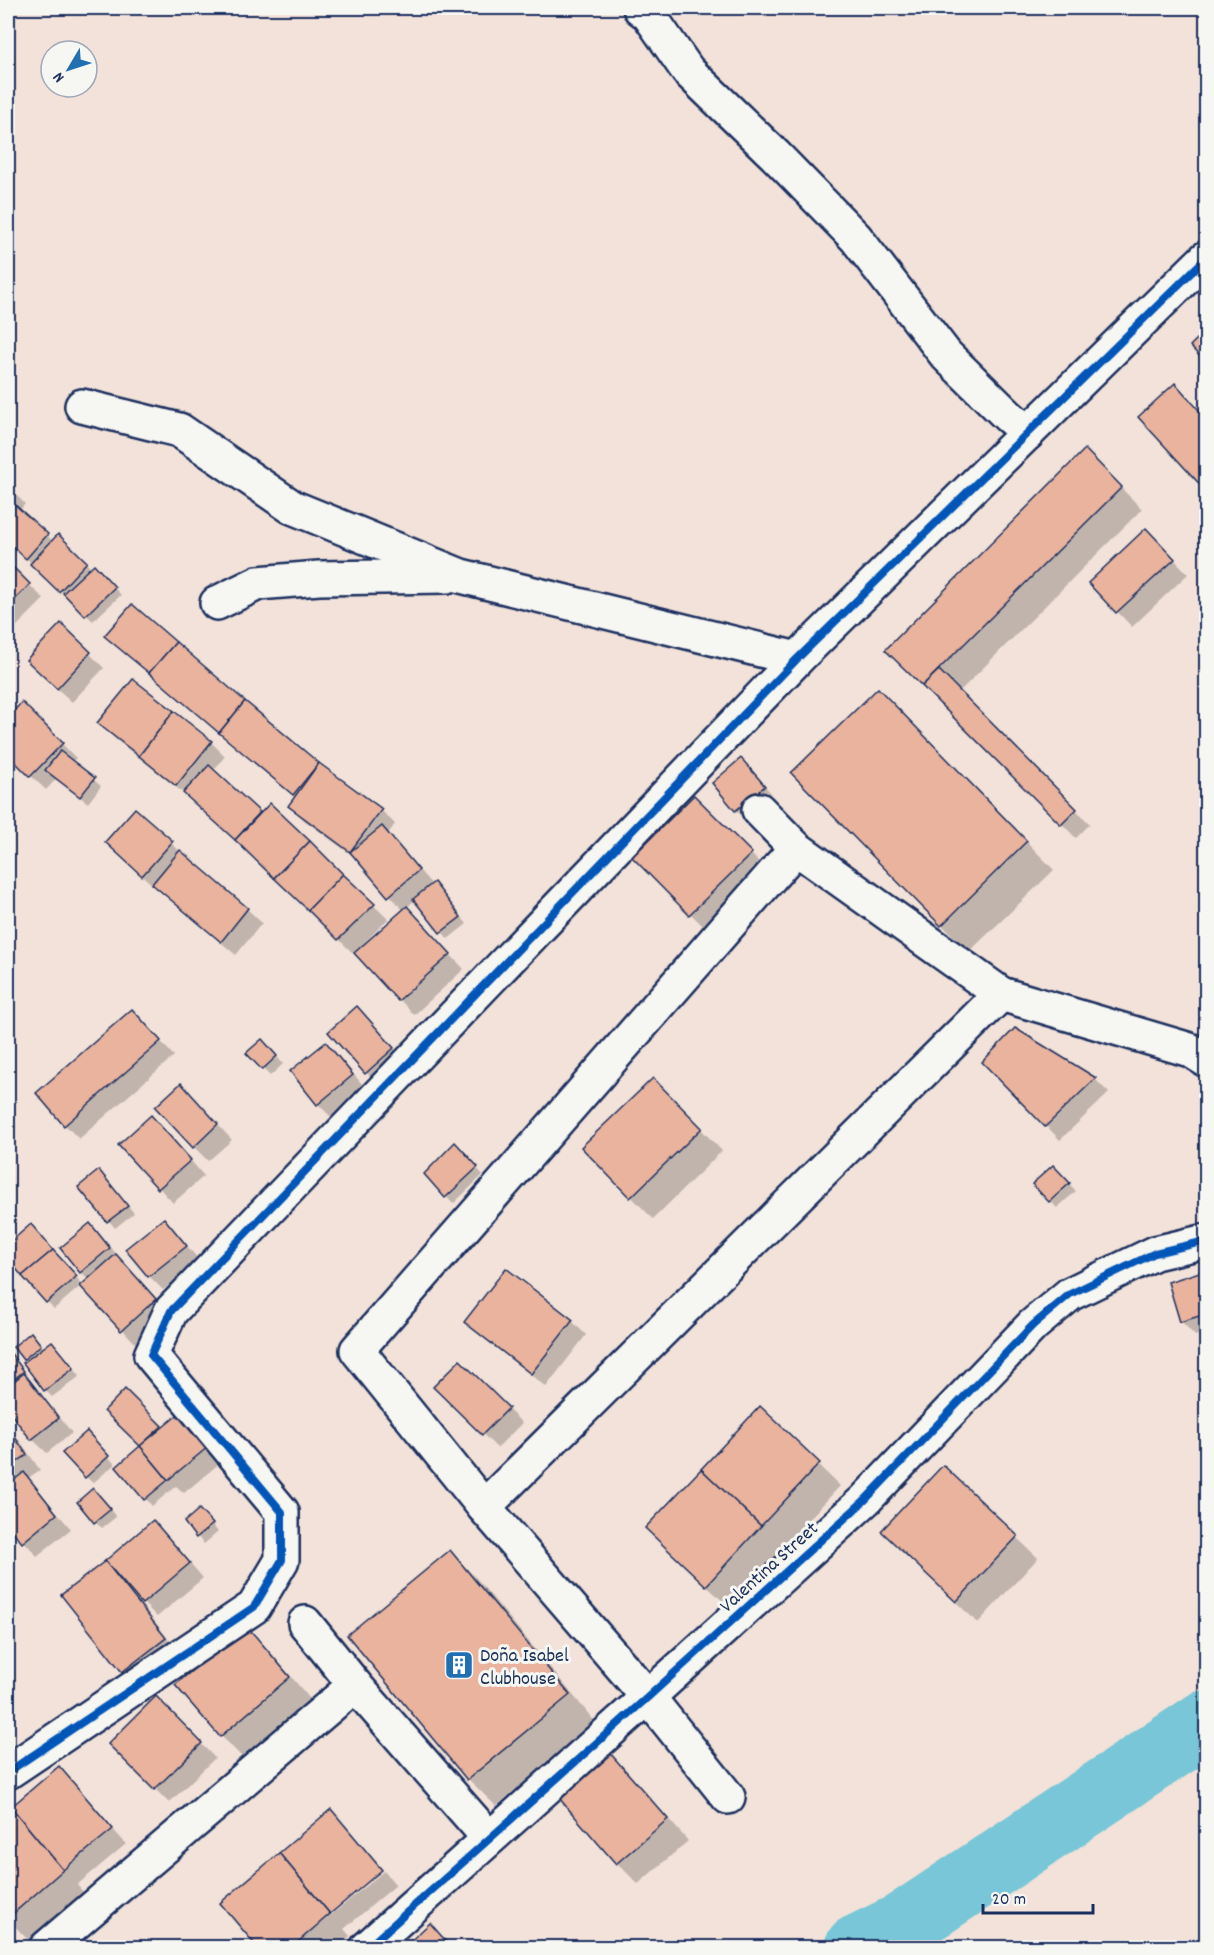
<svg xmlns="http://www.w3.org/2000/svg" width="1214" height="1955" font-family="Dekko,sans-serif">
  <rect width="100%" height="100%" fill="#f2e2d9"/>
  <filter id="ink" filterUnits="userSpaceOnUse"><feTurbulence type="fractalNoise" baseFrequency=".0167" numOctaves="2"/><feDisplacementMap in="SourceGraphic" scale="12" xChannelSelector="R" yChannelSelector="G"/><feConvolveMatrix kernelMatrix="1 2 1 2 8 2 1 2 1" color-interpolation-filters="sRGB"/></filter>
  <g filter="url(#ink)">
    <g fill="#0003">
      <path d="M1175,385L1206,417V489L1140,417Z"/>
      <path d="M1085,452L1142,509L959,692L1090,824L1076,838L887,650Z"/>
      <path d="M8,487L25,504L19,511L53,541L58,536L92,569L94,567L121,595L93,621L8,541Z"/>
      <path d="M1161,545L1188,574L1132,627L1090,583Z"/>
      <path d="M8,564L44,599L16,627L8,619Z"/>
      <path d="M132,607L318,764L381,810L395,824L388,834L433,886L441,891L467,924L448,939L416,899L406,908L464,969L414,1015L355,952L354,954L191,799L114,738L99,723L211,742L225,756L213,771L261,815L270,805L388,919L365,942L367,944L404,911L360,861L305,821L290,806L296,798L121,650L107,636Z"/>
      <path d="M61,625L104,668L72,702L42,675Z"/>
      <path d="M22,704L76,758L72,762L101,786L88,803L56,779L46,790L8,754V719Z"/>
      <path d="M906,717L1054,870L969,952L942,925Z"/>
      <path d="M748,767L771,793L743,817L736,810Z"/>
      <path d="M694,797L772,875L712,935L634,857Z"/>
      <path d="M136,810L186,857L247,909L262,923L236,955L157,889L121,856Z"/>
      <path d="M357,1008L407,1063L380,1087L366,1072Z"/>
      <path d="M132,1011L174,1056L79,1139L65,1125Z"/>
      <path d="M1015,1030L1095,1079L1109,1093L1060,1140L984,1062Z"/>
      <path d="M326,1044L340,1058L367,1090L332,1118L318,1104Z"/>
      <path d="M269,1047L283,1064L270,1076L263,1069Z"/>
      <path d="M195,1100L232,1140L208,1161L194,1147Z"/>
      <path d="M674,1101L722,1151L653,1219L583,1147Z"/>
      <path d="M166,1132L204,1176L173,1203L120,1145Z"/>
      <path d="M462,1151L483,1175L453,1204L426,1174Z"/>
      <path d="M1053,1167L1076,1191L1057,1208L1034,1184Z"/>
      <path d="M106,1179L134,1213L115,1228L81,1187Z"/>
      <path d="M164,1220L200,1261L163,1290L149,1276Z"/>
      <path d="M31,1226L83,1285L89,1280L81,1272L97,1232L170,1314L136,1344L82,1285L54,1309L8,1256V1246Z"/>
      <path d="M1206,1272V1332L1195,1336L1181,1321L1170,1283Z"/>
      <path d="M466,1321H572L586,1335L546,1387L481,1336Z"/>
      <path d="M38,1341L44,1349L52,1343L80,1376L52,1397L45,1390L24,1359Z"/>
      <path d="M9,1353L72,1433L47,1453L32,1439L8,1408V1355Z"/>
      <path d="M460,1362L522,1423L497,1448L435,1387Z"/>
      <path d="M125,1391L163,1429L186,1410L227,1457L184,1493L176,1486L152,1506L118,1467L142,1447L106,1411Z"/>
      <path d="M760,1409L840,1486L728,1606L668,1550Z"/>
      <path d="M8,1428L20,1441L40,1470L28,1478L71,1529L37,1556L8,1523Z"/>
      <path d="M93,1440L115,1464L93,1483L86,1477Z"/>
      <path d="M943,1467L1038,1558L978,1623L904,1553Z"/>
      <path d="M100,1497L116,1517L102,1528L95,1522Z"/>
      <path d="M206,1518L218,1532L204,1544L198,1537Z"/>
      <path d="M167,1536L203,1578L157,1617L140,1600L139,1601L179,1653L138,1685L123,1671L64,1595L106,1562Z"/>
      <path d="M450,1552L478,1580L596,1723L496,1806L468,1779Z"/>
      <path d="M246,1627L267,1648L310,1699L242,1757L221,1736Z"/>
      <path d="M156,1698L215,1758L169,1803L110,1744Z"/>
      <path d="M609,1754L630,1775L688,1841L638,1884L617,1863L560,1797Z"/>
      <path d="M59,1768L126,1844L77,1885L83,1892L28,1940L8,1919V1812Z"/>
      <path d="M331,1811L382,1869L331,1911V1915L384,1871L396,1885L344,1929L350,1936L337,1948H260Z"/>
    </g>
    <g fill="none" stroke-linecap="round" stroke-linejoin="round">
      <path stroke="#78c6d7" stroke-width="66" d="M857,1948L902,1926L1206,1723"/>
    </g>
    <g fill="#e9b39e" stroke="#1b2f5e" stroke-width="1.5">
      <path d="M1206,330V363L1190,346Z"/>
      <path d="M1175,383L1206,418V491L1138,417Z"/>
      <path d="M1085,449L1122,487L922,686L885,650Z"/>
      <path d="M13,503L48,534L26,559L8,542V510Z"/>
      <path d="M1146,528L1175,559L1116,613L1088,583Z"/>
      <path d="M58,534L87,562L59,592L30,564Z"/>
      <path d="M8,562L30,584L8,607Z"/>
      <path d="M94,564L115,587L85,616L63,593Z"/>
      <path d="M132,604L176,642L149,673L104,636Z"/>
      <path d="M61,623L91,652L57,689L26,660Z"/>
      <path d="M176,642L245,701L219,733L149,673Z"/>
      <path d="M939,670L1077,809L1061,825L922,686Z"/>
      <path d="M133,679L174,711L139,756L97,723Z"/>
      <path d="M878,688L1027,841L941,926L791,773Z"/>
      <path d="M245,701L319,763L293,795L219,733Z"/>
      <path d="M22,702L63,743L30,777L8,755V717Z"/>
      <path d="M174,711L212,741L176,786L139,756Z"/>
      <path d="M60,751L95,778L80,797L45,770Z"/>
      <path d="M741,758L765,786L735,811L712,783Z"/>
      <path d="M319,763L382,809L350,852L288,806Z"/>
      <path d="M209,765L260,812L235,840L183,793Z"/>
      <path d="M694,795L752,853L689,915L632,857Z"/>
      <path d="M270,803L310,841L274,878L235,840Z"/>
      <path d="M135,808L173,841L142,876L105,842Z"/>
      <path d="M382,826L419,870L388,897L350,852Z"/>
      <path d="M310,841L343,874L308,910L274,878Z"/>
      <path d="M180,850L248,908L221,942L152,884Z"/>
      <path d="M343,874L375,904L338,940L308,910Z"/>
      <path d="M434,882L461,917L440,933L413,899Z"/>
      <path d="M407,906L451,954L398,1001L354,953Z"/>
      <path d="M357,1006L394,1048L365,1074L328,1032Z"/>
      <path d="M132,1009L161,1041L64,1126L36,1093Z"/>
      <path d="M1015,1028L1096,1078L1045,1127L982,1062Z"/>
      <path d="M262,1039L277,1056L262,1070L246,1053Z"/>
      <path d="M326,1042L353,1075L317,1105L290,1071Z"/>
      <path d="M653,1078L702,1128L630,1198L581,1147Z"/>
      <path d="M181,1083L218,1124L193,1148L155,1107Z"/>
      <path d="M151,1115L191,1160L158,1189L118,1145Z"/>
      <path d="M455,1142L478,1167L445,1198L424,1174Z"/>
      <path d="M1053,1165L1070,1183L1049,1202L1032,1184Z"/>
      <path d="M99,1170L128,1206L107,1222L78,1187Z"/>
      <path d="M164,1218L187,1246L148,1277L125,1249Z"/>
      <path d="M90,1223L110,1248L80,1273L60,1248Z"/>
      <path d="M31,1224L53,1250L22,1276L8,1259V1244Z"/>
      <path d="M53,1250L77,1276L46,1303L22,1276Z"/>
      <path d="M116,1254L156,1299L121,1331L80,1286Z"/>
      <path d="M506,1268L573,1320L531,1374L464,1322Z"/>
      <path d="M1206,1270V1314L1180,1322L1168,1282Z"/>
      <path d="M31,1332L41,1345L23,1360L13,1347Z"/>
      <path d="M52,1341L74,1368L44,1391L23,1363Z"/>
      <path d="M9,1351L24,1371L8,1384V1353Z"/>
      <path d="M460,1360L509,1408L482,1435L433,1387Z"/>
      <path d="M24,1373L59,1418L31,1440L8,1410V1386Z"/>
      <path d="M125,1389L162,1426L140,1446L104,1411Z"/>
      <path d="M760,1406L820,1463L761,1526L701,1469Z"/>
      <path d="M186,1408L214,1442L168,1480L140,1446Z"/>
      <path d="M8,1427L27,1455L8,1468Z"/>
      <path d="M87,1431L109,1456L85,1478L62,1453Z"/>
      <path d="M140,1446L168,1480L144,1500L116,1467Z"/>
      <path d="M943,1465L1018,1536L956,1602L881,1531Z"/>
      <path d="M701,1469L761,1526L706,1586L645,1528Z"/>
      <path d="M24,1472L57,1514L22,1543L8,1525V1485Z"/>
      <path d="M93,1488L111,1509L94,1523L77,1502Z"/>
      <path d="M199,1509L213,1524L196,1538L184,1522Z"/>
      <path d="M153,1520L190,1563L142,1604L105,1561Z"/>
      <path d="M450,1550L570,1695L467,1780L347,1635Z"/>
      <path d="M105,1561L166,1638L122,1672L61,1595Z"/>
      <path d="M246,1625L290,1677L220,1737L175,1685Z"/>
      <path d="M156,1696L202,1743L154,1790L108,1744Z"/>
      <path d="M609,1752L668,1819L616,1864L558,1797Z"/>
      <path d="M59,1766L113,1829L63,1870L11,1807Z"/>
      <path d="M11,1807L63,1870L8,1918V1810Z"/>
      <path d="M331,1809L382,1870L330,1914L279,1853Z"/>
      <path d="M279,1853L330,1914L291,1948H258L220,1903Z"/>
      <path d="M430,1923L452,1948H403Z"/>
    </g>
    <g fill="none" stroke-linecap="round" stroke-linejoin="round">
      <g stroke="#1b2f5e" stroke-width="38">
        <g id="minor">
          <path d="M640,8L649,15L688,71L775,155L856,238L946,355L1008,416L1028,433"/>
          <path d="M82,406L179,430L292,507L461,576L797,659"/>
          <path d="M217,603L258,583L319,578L447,576"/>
          <path d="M759,810L796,848L1001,994L1190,1050L1206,1060"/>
          <path d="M484,1507L1001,994"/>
          <path d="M305,1623L355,1685L489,1838"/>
          <path d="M8,1772L254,1607L282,1560V1512L151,1355L171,1311L797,659L1206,258"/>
          <path d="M728,1797L648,1697L484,1507L357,1350L796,848"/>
          <path d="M46,1948L355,1685"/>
          <path d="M367,1948L648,1697L865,1500L1033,1325L1070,1294L1155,1253L1206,1241"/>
        </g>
      </g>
      <use href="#minor" stroke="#f6f6f2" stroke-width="33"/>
      <g stroke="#f6f6f2" stroke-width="11">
        <g id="cycleway">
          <path d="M8,1772L254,1607L282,1560V1512L151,1355L171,1311L797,659L1206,258"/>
          <path d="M367,1948L648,1697L865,1500L1033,1325L1070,1294L1155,1253L1206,1241"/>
        </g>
      </g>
      <use href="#cycleway" stroke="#0057b8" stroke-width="8"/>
    </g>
  </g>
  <defs>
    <g id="building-square" transform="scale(1.5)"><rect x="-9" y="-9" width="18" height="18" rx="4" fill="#1f6fb2" stroke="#f6f6f2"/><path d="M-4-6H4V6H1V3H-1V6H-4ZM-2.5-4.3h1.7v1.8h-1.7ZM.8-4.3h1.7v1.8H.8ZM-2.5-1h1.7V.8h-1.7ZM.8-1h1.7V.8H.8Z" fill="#fff"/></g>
  </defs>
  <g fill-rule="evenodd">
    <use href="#building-square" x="459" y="1665"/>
  </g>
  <g text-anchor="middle" stroke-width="6" stroke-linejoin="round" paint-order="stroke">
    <g font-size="20" fill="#1b2f5e" stroke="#f6f6f2">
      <text transform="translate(768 1566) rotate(-42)" y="7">Valentina Street</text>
    </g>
    <g font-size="20" fill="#1b2f5e" stroke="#f6f6f2" text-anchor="start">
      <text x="480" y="1661">Doña Isabel<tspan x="480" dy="23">Clubhouse</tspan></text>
    </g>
  </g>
  <rect width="1214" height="1955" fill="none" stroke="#f6f6f2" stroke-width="30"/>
  <rect x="15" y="15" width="1184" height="1925" fill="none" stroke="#1b2f5e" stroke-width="2" filter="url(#ink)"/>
  <g transform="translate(69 69) rotate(231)"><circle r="28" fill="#f6f6f2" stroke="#9ea6b7" stroke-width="1.5"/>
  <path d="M0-4.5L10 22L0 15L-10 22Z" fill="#1f6fb2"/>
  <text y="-9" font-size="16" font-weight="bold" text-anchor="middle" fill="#1b2f5e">N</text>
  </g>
  <path d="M983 1904v9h110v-9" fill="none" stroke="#1b2f5e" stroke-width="3"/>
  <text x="992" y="1904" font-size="18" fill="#1b2f5e" stroke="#f6f6f2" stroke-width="4.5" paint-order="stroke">20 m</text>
</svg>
